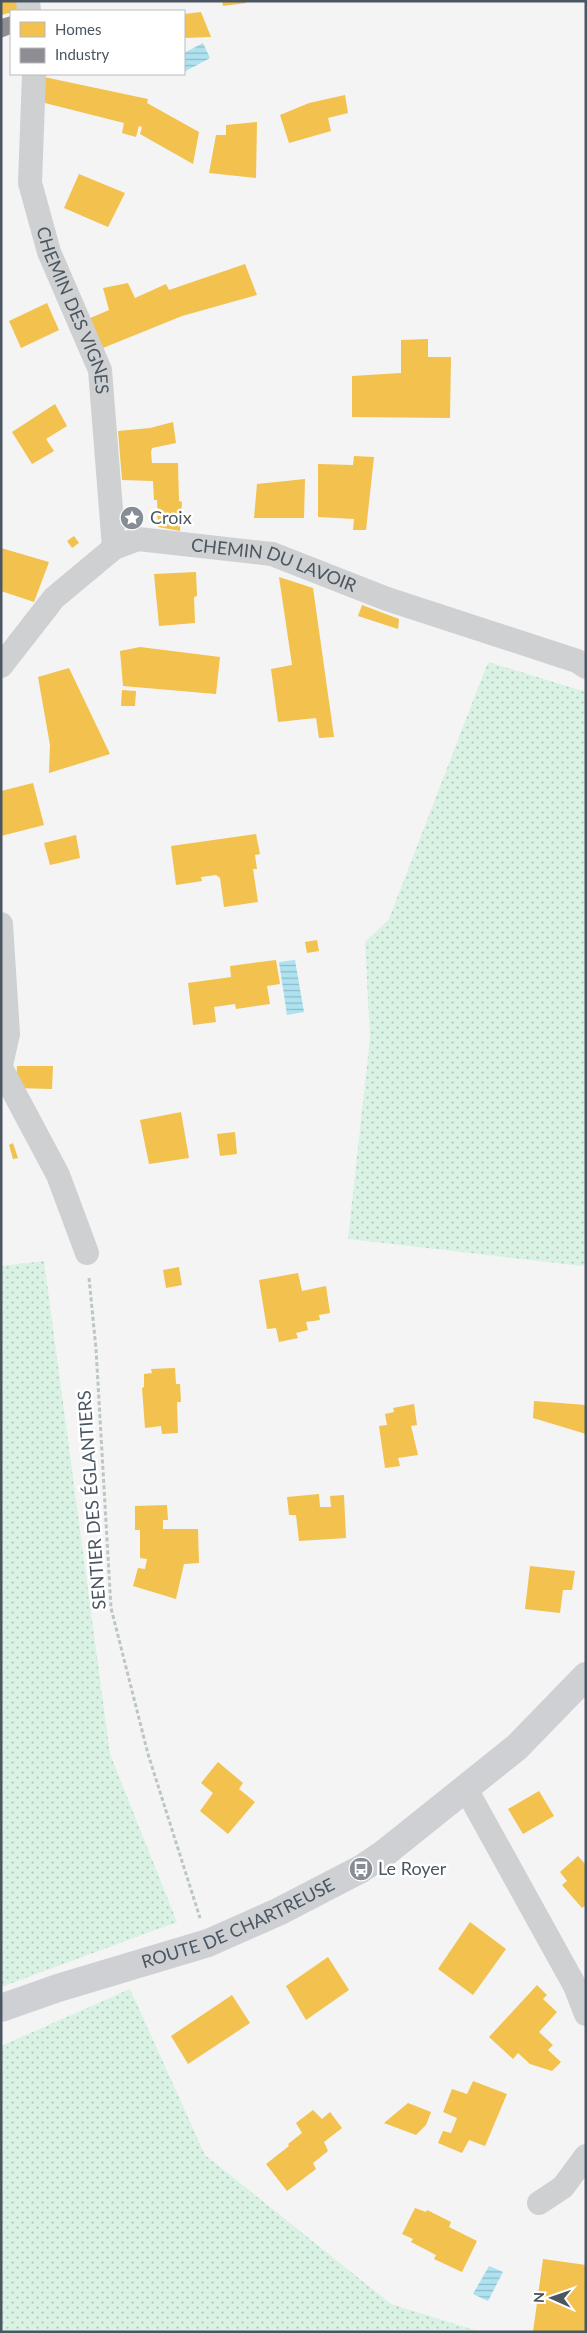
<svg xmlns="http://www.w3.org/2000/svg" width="587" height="2333" font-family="Lato,sans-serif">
  <defs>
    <pattern id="grass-dots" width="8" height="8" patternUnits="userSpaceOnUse" patternTransform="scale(1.25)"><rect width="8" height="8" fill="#d9f2e3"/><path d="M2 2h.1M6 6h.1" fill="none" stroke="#b2c7bb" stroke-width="1.8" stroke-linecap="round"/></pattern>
    <pattern id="water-rules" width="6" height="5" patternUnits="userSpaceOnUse" patternTransform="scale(1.25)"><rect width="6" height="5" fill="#aee2f0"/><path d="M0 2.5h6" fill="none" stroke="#90bac6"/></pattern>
  </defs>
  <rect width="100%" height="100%" fill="#f4f4f4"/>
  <g fill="url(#grass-dots)">
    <path d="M488,662L586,692V1263L583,1266L348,1239L370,1038L365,942L389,919Z"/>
    <path d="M44,1261L110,1754L177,1922L1,1987V1266Z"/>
    <path d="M130,1989L205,2155L391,2304L481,2332H1V2046Z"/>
  </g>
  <g fill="url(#water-rules)">
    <path d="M203,43L210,58L184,72V53Z"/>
    <path d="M295,960L304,1012L287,1015L279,962Z"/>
    <path d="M489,2266L503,2272L488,2301L473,2294Z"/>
  </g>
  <g fill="#f2c14e">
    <path d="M1,1H19L21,10L1,15Z"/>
    <path d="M222,1H246V3L223,6Z"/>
    <path d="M201,12L211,37L184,38V14Z"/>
    <path d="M44,77L148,99L147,103L199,132L193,164L140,134L142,127L139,126L136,137L122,133L124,123L41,102Z"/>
    <path d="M345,95L348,113L328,118L331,131L289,143L280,115L309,103Z"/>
    <path d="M257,122L256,178L209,173L216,135H226V125Z"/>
    <path d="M79,174L125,193L108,227L64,208Z"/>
    <path d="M245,264L257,295L182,316L103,348L88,319L109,310L103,288L128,283L135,298L166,284L169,290Z"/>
    <path d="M47,303L59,330L21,348L9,321Z"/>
    <path d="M428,339V357H451L450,418L352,417V376L401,373V340Z"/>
    <path d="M55,404L67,426L46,439L54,451L32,464L12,432Z"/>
    <path d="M173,422L176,443L152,448L151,452L152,463H178L179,501L182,502L180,531L158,527L157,500H154L153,481L122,480L118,431L150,428Z"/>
    <path d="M354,456L374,457L366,530H353L354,519L318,517V464L353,465Z"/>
    <path d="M305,479L304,518H254L257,484Z"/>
    <path d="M74,536L79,543L72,548L67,541Z"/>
    <path d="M1,548L49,562L34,602L1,591Z"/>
    <path d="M196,572L197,596L194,597L195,623L159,626L154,574Z"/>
    <path d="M279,577L313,588L334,737L319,738L316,718L278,722L271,669L292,665Z"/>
    <path d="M362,605L399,619L398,629L358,616Z"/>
    <path d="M140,647L220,657L216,694L123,686L120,651Z"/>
    <path d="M69,668L110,754L49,773L50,745L38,677Z"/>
    <path d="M122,690L136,691L135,706H121Z"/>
    <path d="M33,783L44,825L1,836V791Z"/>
    <path d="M256,834L260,854L255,855L257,869H253L258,902L224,907L220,878L216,875L201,877L202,881L176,885L171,846Z"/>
    <path d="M76,835L80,858L50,865L44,843Z"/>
    <path d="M317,940L319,951L307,953L305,942Z"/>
    <path d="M276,960L280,984L267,986L270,1004L236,1009L235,1004L214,1007L216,1022L193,1025L188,983L231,977L230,966Z"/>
    <path d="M17,1066H53L52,1089L16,1088Z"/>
    <path d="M181,1112L189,1158L149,1164L140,1120Z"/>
    <path d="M235,1132L237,1154L220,1156L217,1134Z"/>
    <path d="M13,1143L18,1158L13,1159L9,1145Z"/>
    <path d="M179,1267L182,1285L166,1288L163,1270Z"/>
    <path d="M298,1273L302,1291L326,1286L330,1313L319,1315L320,1320L306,1322L308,1330L296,1333L298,1338L279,1342L276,1328L267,1329L259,1280Z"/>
    <path d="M175,1368L176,1384H180L181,1402H177L178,1433L162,1434L161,1426L145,1428L142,1388L144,1387V1374L152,1373L151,1369Z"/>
    <path d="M534,1401L586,1405V1434L533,1418Z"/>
    <path d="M414,1404L417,1425L411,1426L418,1455L398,1458L400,1466L385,1468L379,1426L387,1425L385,1414L394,1412L393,1408Z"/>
    <path d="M319,1494L320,1507H331L330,1496L344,1495L346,1538L299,1541L296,1515H289L287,1497Z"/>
    <path d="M167,1505L168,1520H163V1529H198L199,1563L184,1564L176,1599L133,1586L138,1568L145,1569L147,1559L140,1558V1530H135V1506Z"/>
    <path d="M530,1566L575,1571L572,1590H563L560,1613L525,1609Z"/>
    <path d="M218,1762L243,1783L239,1789L255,1802L228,1834L200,1811L213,1793L201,1783Z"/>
    <path d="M539,1791L554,1816L523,1834L508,1809Z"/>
    <path d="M578,1856L586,1865V1905L582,1908L562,1885L567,1881L560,1872Z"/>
    <path d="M470,1922L506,1949L473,1995L438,1969Z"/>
    <path d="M328,1957L349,1990L306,2020L286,1986Z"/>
    <path d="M537,1985L547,1995L543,1999L557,2012L539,2032L553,2045L548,2050L561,2062L552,2071L530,2064L518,2053L513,2059L489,2037Z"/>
    <path d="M232,1995L250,2023L188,2064L171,2036Z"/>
    <path d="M473,2081L507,2094L485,2146L469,2140L462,2153L438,2143L443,2131L451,2133L457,2118L443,2112L452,2089L467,2094Z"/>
    <path d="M408,2103L431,2112L426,2125L416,2135L384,2123Z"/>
    <path d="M313,2110L322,2119L330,2112L342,2128L324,2142L328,2151L313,2163L316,2169L287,2191L266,2164L289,2146L288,2144L302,2133L296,2123Z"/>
    <path d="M415,2208L426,2212L427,2210L451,2222L449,2227L477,2241L462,2272L434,2259L436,2255L411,2242L413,2239L402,2234Z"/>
    <path d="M543,2259L586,2265V2332H533Z"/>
  </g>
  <path fill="#8d8d92" d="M11,16V34L1,38V19Z"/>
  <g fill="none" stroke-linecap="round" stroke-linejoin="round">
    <path stroke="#bcc7c4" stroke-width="3" stroke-dasharray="4 2.5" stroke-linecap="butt" d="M89,1278L96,1349L111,1608L148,1754L200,1918"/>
    <g stroke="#ced0d2" stroke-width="24">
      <path d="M28,1L29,11"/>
      <path id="s1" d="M34,74L30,183L49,252L100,370L114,548"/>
      <path id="s2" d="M1,666L54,598L114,548L138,539L272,554L387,599L577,661L586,667"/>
      <path d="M1,924L8,1034L1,1065"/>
      <path d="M1,1068L58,1175L87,1253"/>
      <path d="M466,1789L575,1986L586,2014"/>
      <path d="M539,2203L563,2187L586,2156"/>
    </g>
    <path stroke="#ced0d4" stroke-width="28" id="s3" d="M1,2008L58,1988L208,1943L278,1912L361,1869L386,1852L517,1747L586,1676"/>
  </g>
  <defs>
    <g id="sight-disc" transform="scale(1.25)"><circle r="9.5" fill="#868d94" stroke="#fff"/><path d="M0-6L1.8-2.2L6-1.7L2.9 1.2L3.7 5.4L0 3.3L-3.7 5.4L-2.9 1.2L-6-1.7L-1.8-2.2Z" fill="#fff"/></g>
    <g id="bus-disc" transform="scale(1.25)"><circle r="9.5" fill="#868d94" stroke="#fff"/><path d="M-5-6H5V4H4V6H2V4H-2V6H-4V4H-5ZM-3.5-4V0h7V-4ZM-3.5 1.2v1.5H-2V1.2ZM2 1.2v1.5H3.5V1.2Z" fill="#fff"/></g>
  </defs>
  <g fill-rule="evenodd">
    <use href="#sight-disc" x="132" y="518"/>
    <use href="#bus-disc" x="361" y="1869"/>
  </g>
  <g text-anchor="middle" stroke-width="5" stroke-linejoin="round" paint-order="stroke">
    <g font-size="18" fill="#4a5661" stroke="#fff">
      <text dy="6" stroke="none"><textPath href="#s1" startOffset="244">CHEMIN DES VIGNES</textPath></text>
      <text dy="6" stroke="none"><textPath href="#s2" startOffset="329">CHEMIN DU LAVOIR</textPath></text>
      <text transform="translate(92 1500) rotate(-94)" y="6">SENTIER DES ÉGLANTIERS</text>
      <text dy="6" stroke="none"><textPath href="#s3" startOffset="252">ROUTE DE CHARTREUSE</textPath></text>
    </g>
    <g font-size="18" fill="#4a5661" stroke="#fff" text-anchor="start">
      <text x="150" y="524">Croix</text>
      <text x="378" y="1875">Le Royer</text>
    </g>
  </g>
  <rect width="587" height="2333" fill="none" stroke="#4a5661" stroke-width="5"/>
  <rect x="10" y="10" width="175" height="65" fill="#ffffff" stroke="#b7bbc0"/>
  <rect x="20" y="22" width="25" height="15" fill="#f2c14e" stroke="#b7bbc0"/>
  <text x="55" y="35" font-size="15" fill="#4a5661">Homes</text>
  <rect x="20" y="48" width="25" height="15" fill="#8d8d92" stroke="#b7bbc0"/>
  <text x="55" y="60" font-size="15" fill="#4a5661">Industry</text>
  <g transform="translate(552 2298) rotate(272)" stroke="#ffffff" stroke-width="4" paint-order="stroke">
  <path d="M0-4L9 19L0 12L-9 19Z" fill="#4a5661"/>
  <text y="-8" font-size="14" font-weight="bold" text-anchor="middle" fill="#4a5661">N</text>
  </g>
</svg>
